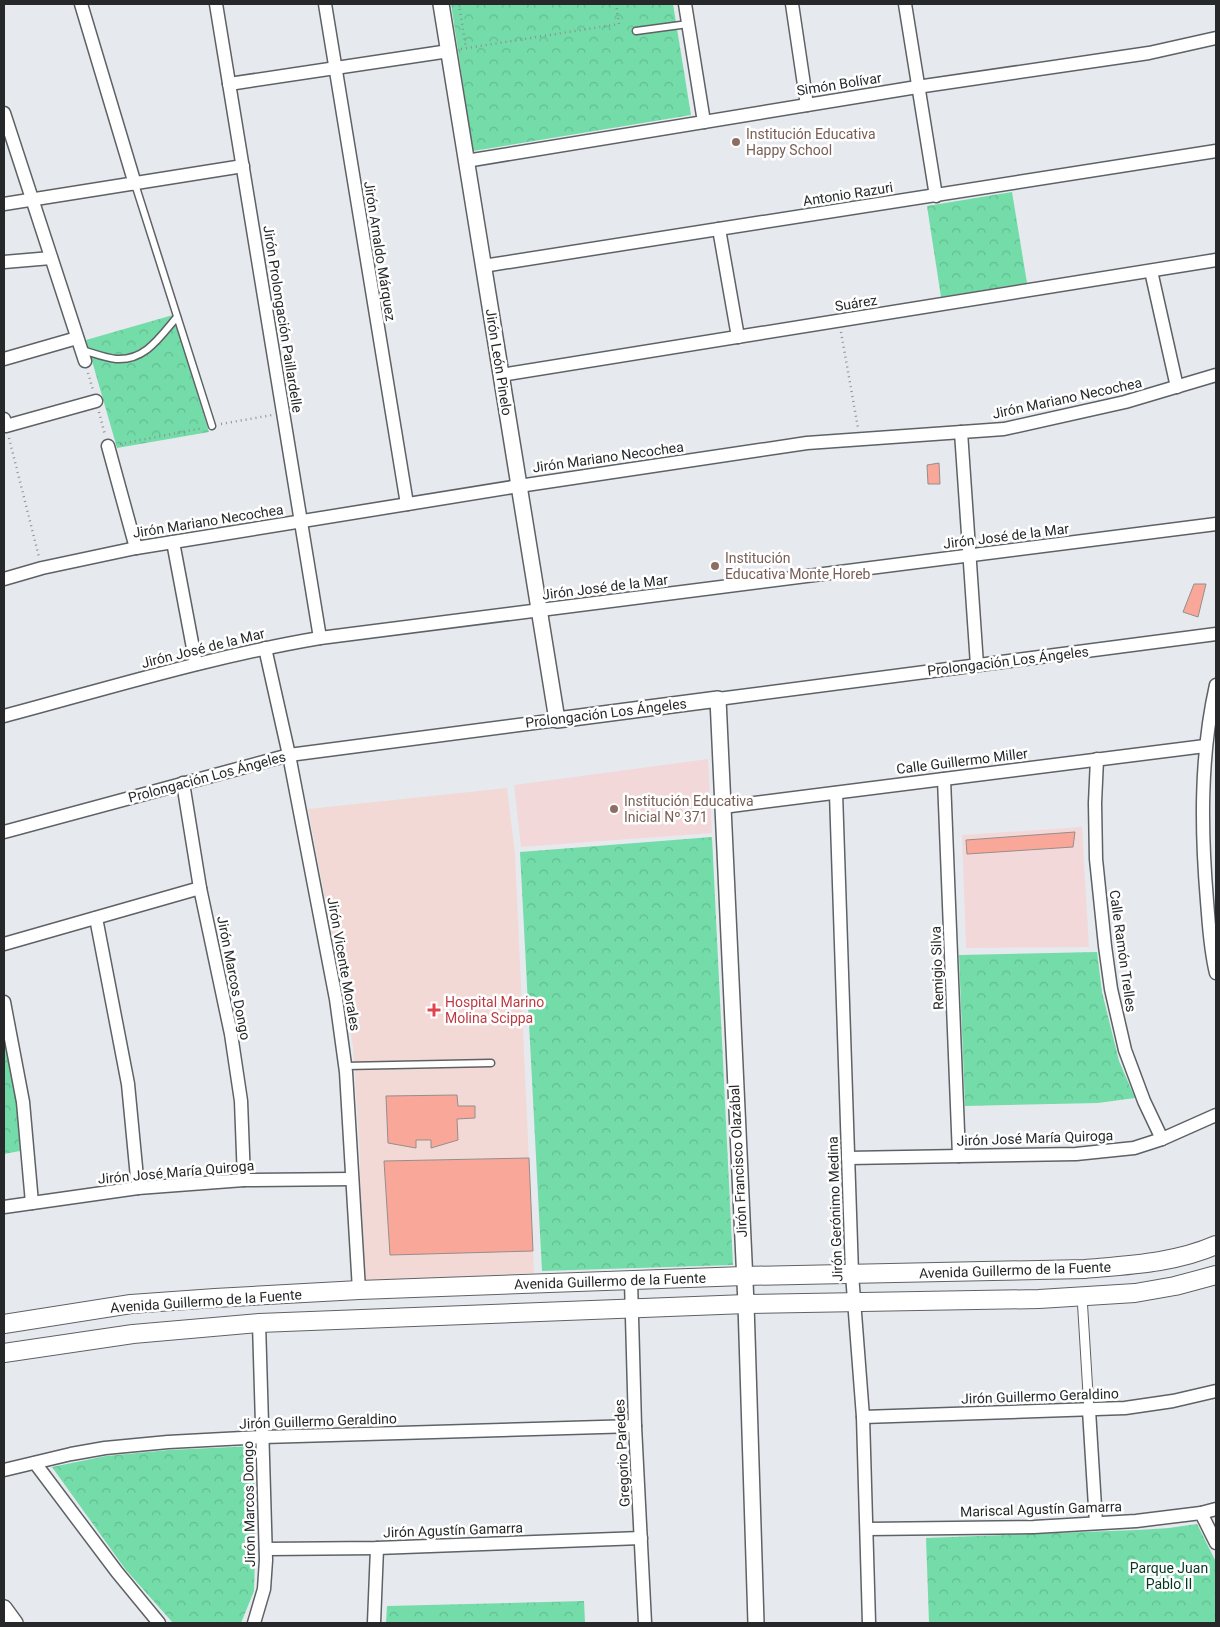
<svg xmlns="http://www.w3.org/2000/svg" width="1220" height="1627" font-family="Roboto,sans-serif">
  <defs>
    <pattern id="park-crowns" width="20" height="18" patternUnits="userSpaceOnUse" patternTransform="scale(1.25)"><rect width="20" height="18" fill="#73dca8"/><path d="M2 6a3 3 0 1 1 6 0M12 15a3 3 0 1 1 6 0" fill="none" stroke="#64bd91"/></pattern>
  </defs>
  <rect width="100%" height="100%" fill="#e6eaee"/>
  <g fill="#f3d8da">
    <path d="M708,759L712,833L521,847L514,785Z"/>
    <path d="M1082,827L1089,947L966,948L962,835Z"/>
  </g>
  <path fill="#f3d9d5" d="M507,788L515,854L534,1273L366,1281L360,1180V1156L353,1046L308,809Z"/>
  <g fill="url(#park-crowns)">
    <path d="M451,4H673L691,115L473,151Z"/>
    <path d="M1012,192L1027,283L941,297L927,206Z"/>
    <path d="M173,315L209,432L117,448L86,340Z"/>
    <path d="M712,837L733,1265L542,1271L520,852Z"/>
    <path d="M1097,952L1102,992L1119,1061L1135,1098L1098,1103L965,1106L959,955Z"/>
    <path d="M4,1038L17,1106L20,1151L4,1154Z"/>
    <path d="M254,1446L255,1557L254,1591L241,1623H173L126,1570L52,1467L106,1456L169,1450Z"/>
    <path d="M1197,1524L1216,1562V1623H929L926,1538L1138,1530L1169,1528Z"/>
    <path d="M584,1601L585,1623H386L387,1606Z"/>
  </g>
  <g fill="#f9a798" stroke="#948e8d">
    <path d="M939,463L940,484H928L927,465Z"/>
    <path d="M1194,584H1206L1198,617L1183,612Z"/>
    <path d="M1075,832L1073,847L967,854L966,840Z"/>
    <path d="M457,1095L458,1106H475V1118L457,1119L458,1140L431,1148V1140H416V1148L388,1143L386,1096Z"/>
    <path d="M529,1158L533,1251L390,1255L384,1161Z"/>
  </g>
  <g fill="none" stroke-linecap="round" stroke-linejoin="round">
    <g stroke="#5e6265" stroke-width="9">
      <g id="service">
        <path d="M636,31L688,24"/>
        <path d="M135,184L212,426"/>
        <path d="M82,350C93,353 105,358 116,359C145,361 160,337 177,317"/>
        <path d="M345,1066L491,1063"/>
      </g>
    </g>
    <g stroke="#5e6265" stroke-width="11">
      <path id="pedestrian" d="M1082,1296L1089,1410"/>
    </g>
    <g stroke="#5e6265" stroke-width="15">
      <g id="minor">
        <path d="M81,4L135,184"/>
        <path d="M216,4L320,638"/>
        <path d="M325,4L407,504"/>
        <path d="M685,4L704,122"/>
        <path d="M792,4L807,105"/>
        <path d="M905,4L936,196"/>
        <path d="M229,84L449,51"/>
        <path d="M4,113L85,361"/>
        <path d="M466,161L917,87L1149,53L1216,38"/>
        <path d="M4,204L243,166"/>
        <path d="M719,229L738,337"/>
        <path d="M4,262L51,258"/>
        <path d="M483,266L1216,151"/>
        <path d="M1151,271L1177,387"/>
        <path d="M4,359L77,338"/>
        <path d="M501,375L1216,260"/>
        <path d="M4,419L6,426L96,401"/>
        <path d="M961,432L977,665"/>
        <path d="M108,446L136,548"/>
        <path d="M173,542L196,664"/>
        <path d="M4,579L42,568L136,548L519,486L807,443L1004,429L1125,402L1216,375"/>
        <path d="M265,648L289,755L336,999L346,1072L359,1290"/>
        <path d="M1216,685C1200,756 1201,830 1207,901C1209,925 1210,949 1216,973"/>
        <path d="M718,699L1216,634"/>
        <path d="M4,716C109,688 213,656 320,638L1216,524"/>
        <path d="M1097,759L1095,803L1096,859L1105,946L1111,989L1125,1050L1144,1101L1162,1139"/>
        <path d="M944,779L959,1156"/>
        <path d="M183,783L200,888L231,1034L241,1101L244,1180"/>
        <path d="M836,793L852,1274L863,1417L869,1623"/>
        <path d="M723,807L1205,746"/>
        <path d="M4,832L289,755L557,720"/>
        <path d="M96,918L128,1084L138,1188"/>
        <path d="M4,944L200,888"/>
        <path d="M4,1002L23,1102L32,1203"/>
        <path d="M848,1158L1076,1154L1134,1148L1162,1139L1216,1115"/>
        <path d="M4,1207L138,1188L244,1180L352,1179"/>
        <path d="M631,1281L635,1426L645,1623"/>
        <path d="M1089,1410L1096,1523"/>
        <path d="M863,1417L1125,1408L1173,1401L1216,1391"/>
        <path d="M35,1463L117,1572L159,1623"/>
        <path d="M4,1470L71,1454L105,1448L168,1442L263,1437L635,1426"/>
        <path d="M1201,1513L1216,1543"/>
        <path d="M867,1529L1034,1527L1136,1521L1201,1513L1216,1509"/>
        <path d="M266,1549L377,1548L641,1538"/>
        <path d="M254,1623L264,1589L266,1560L259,1323"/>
        <path d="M374,1623L377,1548"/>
      </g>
    </g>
    <g stroke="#5e6265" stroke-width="18">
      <g id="tertiary">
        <path d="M441,4L557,720L718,699L746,1304L756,1623"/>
        <path d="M4,1608L15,1623"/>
      </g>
    </g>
    <g stroke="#5e6265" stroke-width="20">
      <g id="secondary">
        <path d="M4,1324L131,1304L215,1298L359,1290L744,1276L1085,1269C1129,1265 1175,1263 1216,1245"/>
        <path d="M4,1353L133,1334L259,1323L746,1304L1039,1299L1135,1293L1175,1286L1216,1275"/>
      </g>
    </g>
    <g stroke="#8f9194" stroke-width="2.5" stroke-dasharray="1 4" stroke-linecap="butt">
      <path d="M459,4L466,48"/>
      <path d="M461,49L619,24L616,4"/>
      <path d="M841,332L858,428"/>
      <path d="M88,373L93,390"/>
      <path d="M99,412L105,435"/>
      <path d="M221,424L272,415"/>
      <path d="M9,438L39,557"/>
      <path d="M120,444L203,428"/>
    </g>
    <use href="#service" stroke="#fff" stroke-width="6"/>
    <use href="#pedestrian" stroke="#fff" stroke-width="9"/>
    <use href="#minor" stroke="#fff" stroke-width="12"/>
    <use href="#tertiary" stroke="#fff" stroke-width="15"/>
    <use href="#secondary" stroke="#fff" stroke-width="18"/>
  </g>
  <g fill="#8d6e63" stroke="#fff" stroke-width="2">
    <circle cx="736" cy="142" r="5"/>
    <circle cx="715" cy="566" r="5"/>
    <circle cx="614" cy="809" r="5"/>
  </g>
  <path fill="#e0444e" stroke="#fff" stroke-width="2" d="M431.5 1002.5h5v5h5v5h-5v5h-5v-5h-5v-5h5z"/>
  <g text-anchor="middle" stroke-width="5" stroke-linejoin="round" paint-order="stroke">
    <g font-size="14" fill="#272829" stroke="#fff">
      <text transform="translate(839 84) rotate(-9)" y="5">Simón Bolívar</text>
      <text transform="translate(848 194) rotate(-9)" y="5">Antonio Razuri</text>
      <text transform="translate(380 251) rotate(81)" y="5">Jirón Arnaldo Márquez</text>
      <text transform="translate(856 303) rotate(-9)" y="5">Suárez</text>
      <text transform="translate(283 319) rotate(81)" y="5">Jirón Prolongación Paillardelle</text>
      <text transform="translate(499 362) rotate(81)" y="5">Jirón León Pinelo</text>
      <text transform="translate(1067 398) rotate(-12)" y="5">Jirón Mariano Necochea</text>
      <text transform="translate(608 457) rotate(-8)" y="5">Jirón Mariano Necochea</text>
      <text transform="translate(208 521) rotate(-9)" y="5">Jirón Mariano Necochea</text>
      <text transform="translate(1006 536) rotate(-7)" y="5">Jirón José de la Mar</text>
      <text transform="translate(605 587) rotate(-7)" y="5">Jirón José de la Mar</text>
      <text transform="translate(203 648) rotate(-14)" y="5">Jirón José de la Mar</text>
      <text transform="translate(1008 661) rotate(-7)" y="5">Prolongación Los Ángeles</text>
      <text transform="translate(606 713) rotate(-7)" y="5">Prolongación Los Ángeles</text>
      <text transform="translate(962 761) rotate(-7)" y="5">Calle Guillermo Miller</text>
      <text transform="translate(207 777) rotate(-15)" y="5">Prolongación Los Ángeles</text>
      <text transform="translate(1123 951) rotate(82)" y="5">Calle Ramón Trelles</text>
      <text transform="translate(344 964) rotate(80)" y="5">Jirón Vicente Morales</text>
      <text transform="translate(937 968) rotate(-92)" y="5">Remigio Silva</text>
      <text transform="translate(234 978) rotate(79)" y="5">Jirón Marcos Dongo</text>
      <text transform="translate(1035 1138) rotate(-2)" y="5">Jirón José María Quiroga</text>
      <text transform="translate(738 1161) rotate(-93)" y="5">Jirón Francisco Olazábal</text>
      <text transform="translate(176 1172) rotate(-5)" y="5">Jirón José María Quiroga</text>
      <text transform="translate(835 1209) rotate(-92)" y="5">Jirón Gerónimo Medina</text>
      <text transform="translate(1015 1270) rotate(-2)" y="5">Avenida Guillermo de la Fuente</text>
      <text transform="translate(610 1281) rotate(-2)" y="5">Avenida Guillermo de la Fuente</text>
      <text transform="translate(206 1301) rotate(-4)" y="5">Avenida Guillermo de la Fuente</text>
      <text transform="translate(1040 1396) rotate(-2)" y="5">Jirón Guillermo Geraldino</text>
      <text transform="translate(318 1421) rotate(-2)" y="5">Jirón Guillermo Geraldino</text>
      <text transform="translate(622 1453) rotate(-93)" y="5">Gregorio Paredes</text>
      <text transform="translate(249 1504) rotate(-91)" y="5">Jirón Marcos Dongo</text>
      <text transform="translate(1041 1509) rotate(-2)" y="5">Mariscal Agustín Gamarra</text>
      <text transform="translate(453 1530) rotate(-2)" y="5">Jirón Agustín Gamarra</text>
    </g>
    <g font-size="14" fill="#785e54" stroke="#fff" text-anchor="start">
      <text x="746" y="139">Institución Educativa<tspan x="746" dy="16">Happy School</tspan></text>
      <text x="725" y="563">Institución<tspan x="725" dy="16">Educativa Monte Horeb</tspan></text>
      <text x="624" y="806">Institución Educativa<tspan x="624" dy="16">Inicial Nº 371</tspan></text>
    </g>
    <g font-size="14" fill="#be3a42" stroke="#fff" text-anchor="start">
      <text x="445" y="1007">Hospital Marino<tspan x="445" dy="16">Molina Scippa</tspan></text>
    </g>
    <g font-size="14" fill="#053622" stroke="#fff">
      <text x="1169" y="1573">Parque Juan<tspan x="1169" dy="16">Pablo II</tspan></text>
    </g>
  </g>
  <rect width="1220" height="1627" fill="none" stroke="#272829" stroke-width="10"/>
</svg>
